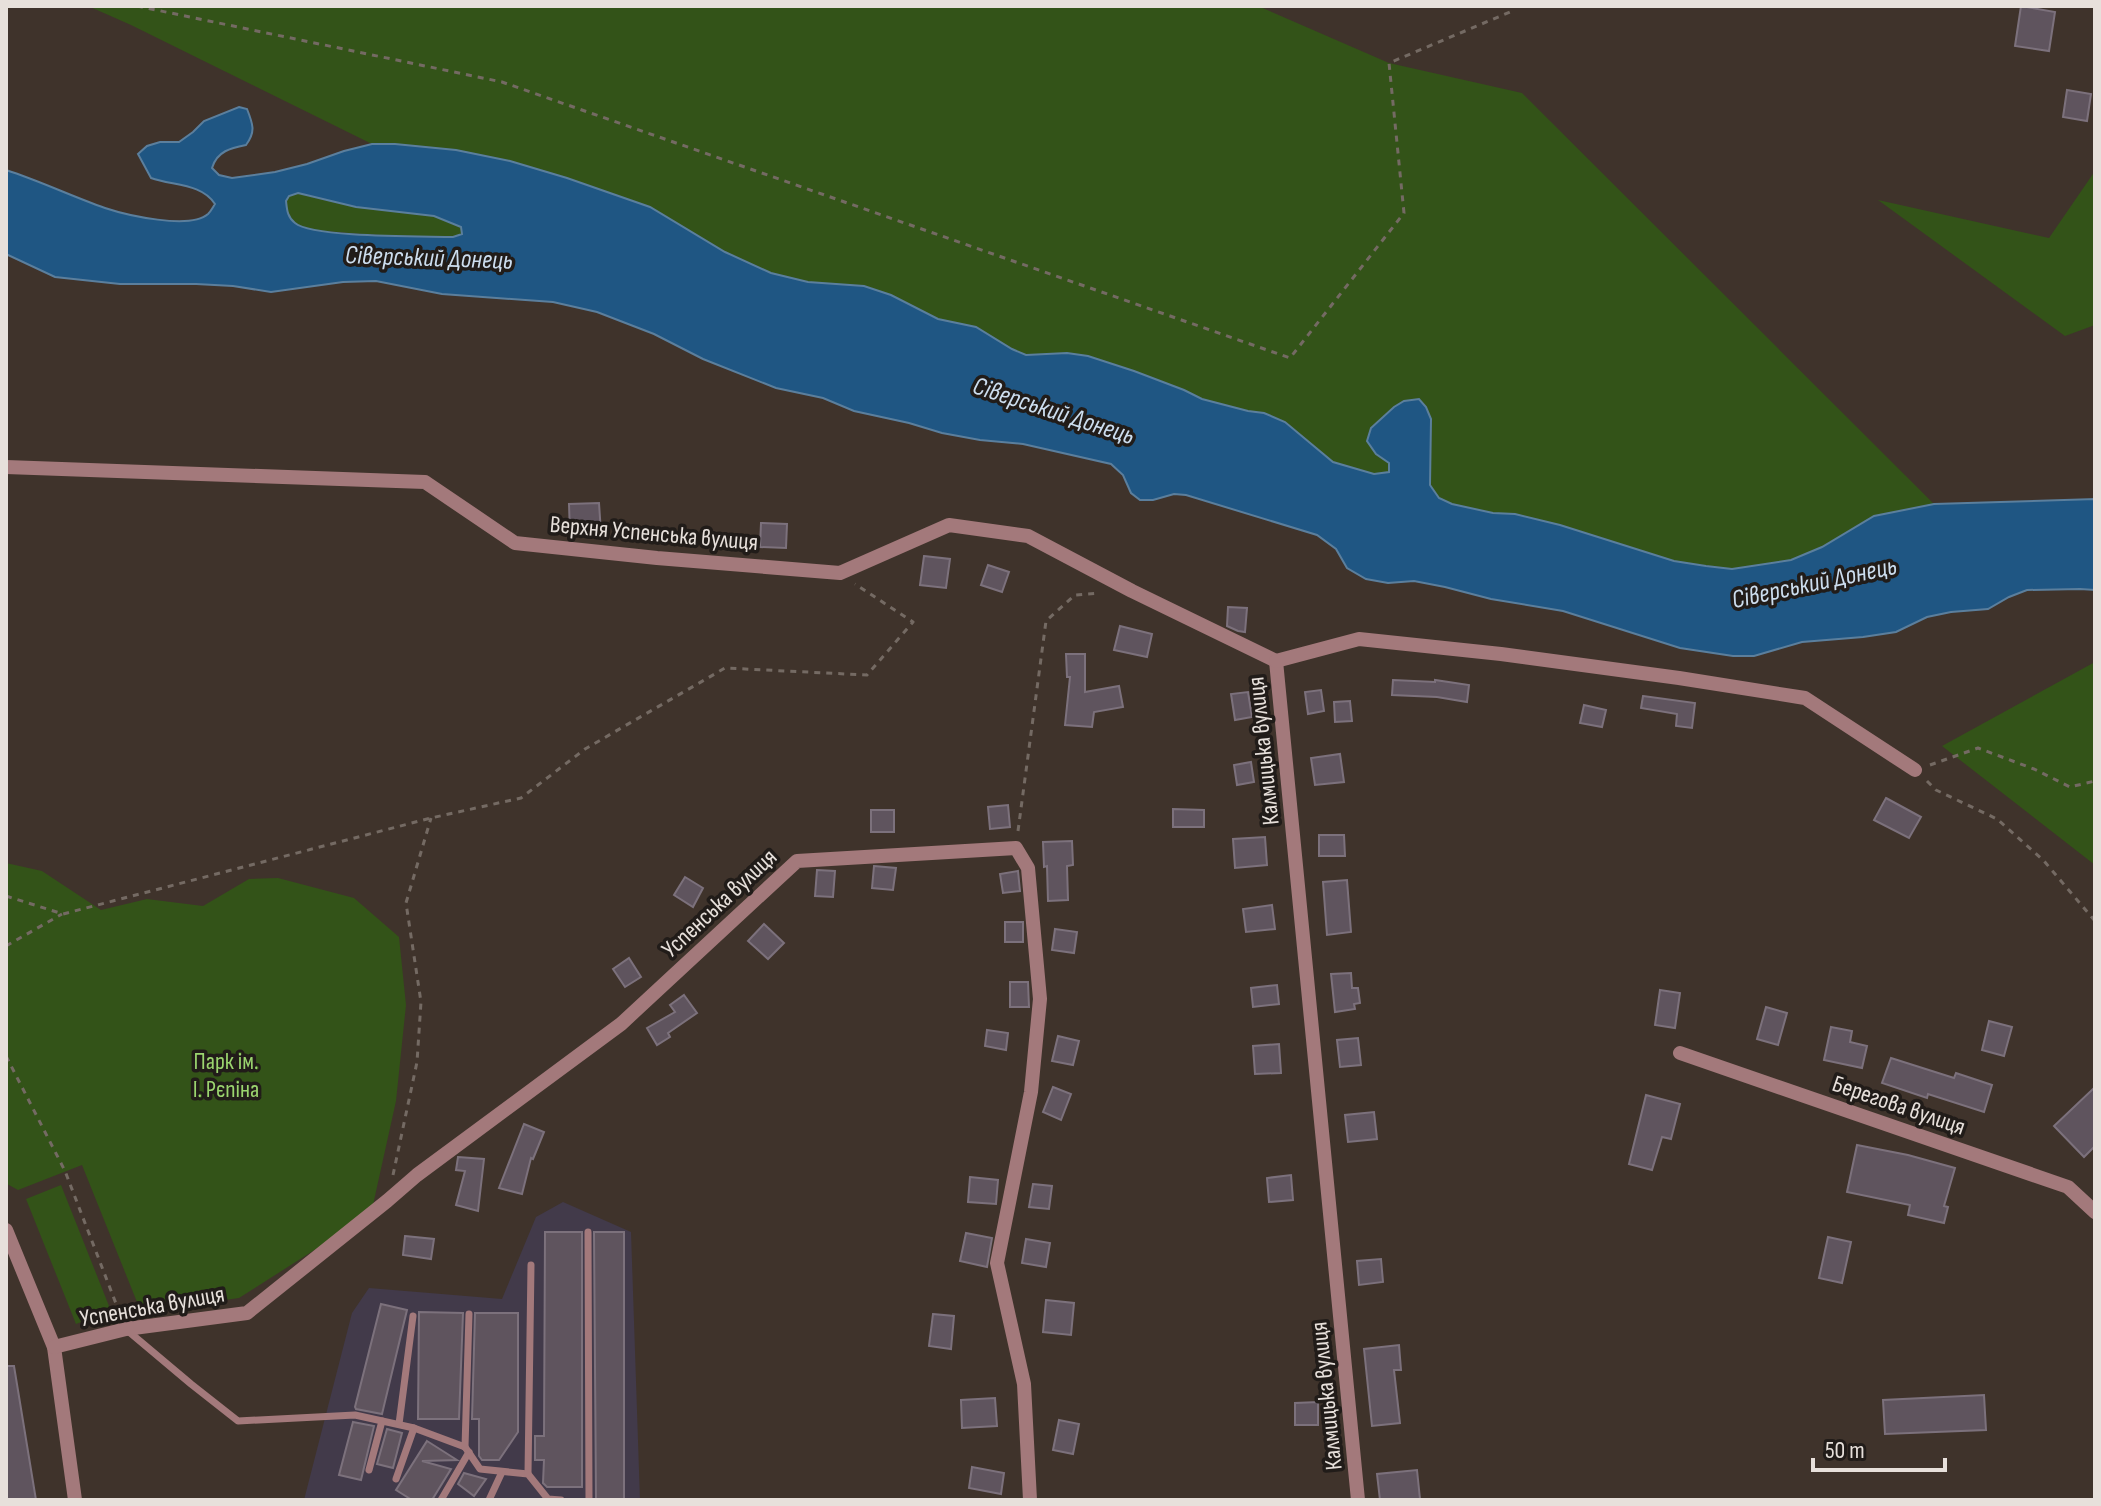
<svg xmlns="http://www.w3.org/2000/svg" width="2101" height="1506" font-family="'Sofia Sans Condensed',sans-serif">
  <rect width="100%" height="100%" fill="#3f332b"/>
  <path fill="#423a4a" d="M563,1202L631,1232L640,1500H304L352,1313L369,1288L502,1299L536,1217Z"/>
  <g fill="#335318">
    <path d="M88,6H1258L1389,63L1522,93L1934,504L1874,516L1822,547L1791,560L1732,569L1674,561L1560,525L1515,514L1493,513L1452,504L1439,498L1430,485L1431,419L1376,454L1389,463V473L1375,474L1332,462L1302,437L1264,413L1248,411L1202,399L1184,390L1134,371L1088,356L1046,354L1026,356L1012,349L976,327L938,319L916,309L833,285L808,282L771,273L725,252L650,207L567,178L510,161L455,150L395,144H372L131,25Z"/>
    <path d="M2095,171V325L2065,336L1878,200L2049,238Z"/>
    <path d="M298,193L323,200L434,216L461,227L462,234L453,237C415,236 376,236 338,232C326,231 312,231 301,227C288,222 282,207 289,196Z"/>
    <path d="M2095,662V865L1942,746Z"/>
    <path d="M6,863L42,871L101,910L147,899L203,906L249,879L278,878L354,898L399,937L406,1005L396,1101L371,1214L239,1298L141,1312L82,1165L18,1190L7,1184Z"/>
    <path d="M61,1185L111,1311L76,1324L26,1199Z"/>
  </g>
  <path fill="#1f5683" stroke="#5b7f9d" stroke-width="2" fill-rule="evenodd" d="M239,107L247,109C253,124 256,132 246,145C231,148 217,151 212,168L219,175L232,178L275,172L307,164L344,151L372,144H395L456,150L510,161L567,178L650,207L725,252L771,273L808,282L864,286L891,295L938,319L976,327L1012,349L1026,355L1067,353L1088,356L1134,371L1184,390L1202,399L1248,411L1264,413L1285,422L1333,462L1374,474L1389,472V463L1376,454L1367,441L1371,428L1394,407L1404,401L1419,399L1426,407L1431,419L1430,485L1439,498L1452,504L1493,513L1515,514L1560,525L1674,561L1706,566L1732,569L1791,560L1822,547L1874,516L1934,504L2095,499V590L2080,589L2027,590L2009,597L1988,609L1951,612L1927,617L1896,632L1863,637L1802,642L1754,656H1733L1680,648L1563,611L1491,599L1445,587L1414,581L1388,583L1366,579L1347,568L1336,549L1317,535L1186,495L1174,494L1153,500H1140L1131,493L1123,475L1111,464L1023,444L980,440L942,433L909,423L854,411L823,398L776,388L703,359L654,334L597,312L553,302L442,294L376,281L343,282L271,292L233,286L196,284H120L55,277L6,254V170C40,181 71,196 105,208C126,215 190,230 208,214C211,211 213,207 215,204C201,183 173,186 151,178L138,154L147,146L160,142H179L193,132L204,121ZM298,193L356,207L434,216L461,227L462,234L453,237C425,236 313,238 295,223C287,217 287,209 286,201L289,196Z"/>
  <g fill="#5f545e" stroke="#7c717c" stroke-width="2">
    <path d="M2021,6L2055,12L2049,51L2015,46Z"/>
    <path d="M2067,90L2091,94L2087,121L2063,117Z"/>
    <path d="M599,503L601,533L570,534L569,504Z"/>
    <path d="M761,523L787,524L786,548L760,547Z"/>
    <path d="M924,556L950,559L946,588L920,585Z"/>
    <path d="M988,565L1009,572L1002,592L981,585Z"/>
    <path d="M1228,607L1247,608L1245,632L1238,631L1227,626Z"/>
    <path d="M1120,626L1152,634L1147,657L1114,650Z"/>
    <path d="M1066,654H1085V692L1119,686L1123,707L1094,712L1092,727L1065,725L1070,677H1067Z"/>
    <path d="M1393,680L1435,682V680L1469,685L1467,702L1437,697L1392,695Z"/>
    <path d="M1321,690L1324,711L1308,714L1305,692Z"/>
    <path d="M1248,692L1252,717L1235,720L1231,694Z"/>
    <path d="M1643,696L1695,703L1692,728L1676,726L1677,714L1641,708Z"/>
    <path d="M1350,701L1352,721L1335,722L1334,702Z"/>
    <path d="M1584,705L1606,710L1602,727L1580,723Z"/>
    <path d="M1340,754L1344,782L1315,785L1311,758Z"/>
    <path d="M1251,762L1254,782L1237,785L1234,765Z"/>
    <path d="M1886,798L1921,817L1909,838L1874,820Z"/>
    <path d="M1008,805L1010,827L990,829L988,807Z"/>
    <path d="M1173,809L1204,810V827H1173Z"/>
    <rect x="871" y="810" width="23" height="22"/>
    <path d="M1319,835H1344L1345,856H1319Z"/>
    <path d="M1265,837L1267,865L1235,868L1233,839Z"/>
    <path d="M1072,841L1073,865L1067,866L1068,900L1048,901L1047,866L1044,867L1043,842Z"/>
    <path d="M874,866L896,868L893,890L872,888Z"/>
    <path d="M817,870L835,871L833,897L815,896Z"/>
    <path d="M1018,871L1020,891L1003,893L1000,874Z"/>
    <path d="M685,877L703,888L693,907L674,895Z"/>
    <path d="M1347,880L1351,932L1327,935L1323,882Z"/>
    <path d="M1272,905L1275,929L1246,932L1243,909Z"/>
    <rect x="1005" y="922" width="18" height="20"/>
    <path d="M764,924L784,943L768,959L748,941Z"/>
    <path d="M1055,929L1077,932L1074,953L1052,950Z"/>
    <path d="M629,958L641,977L625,987L613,969Z"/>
    <path d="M1351,973L1352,988H1358L1360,1003L1354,1004L1355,1009L1335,1012L1331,974Z"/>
    <path d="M1010,982H1028L1029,1007H1010Z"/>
    <path d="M1277,985L1279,1004L1253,1007L1251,988Z"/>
    <path d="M1660,990L1680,993L1675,1028L1655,1025Z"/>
    <path d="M684,995L697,1013L668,1033L670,1037L657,1045L647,1028L675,1012L670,1005Z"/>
    <path d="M1766,1007L1787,1013L1778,1045L1757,1039Z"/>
    <path d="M1989,1021L2012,1027L2004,1056L1982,1050Z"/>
    <path d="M1831,1027L1852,1031L1850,1042L1867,1046L1862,1068L1824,1060Z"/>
    <path d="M987,1030L1008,1033L1006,1050L985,1046Z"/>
    <path d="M1058,1036L1079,1041L1073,1065L1052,1061Z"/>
    <path d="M1358,1038L1361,1065L1340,1067L1337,1040Z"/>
    <path d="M1279,1044L1281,1073L1255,1074L1253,1046Z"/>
    <path d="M1891,1058L1954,1078L1956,1073L1992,1085L1984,1112L1928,1094L1927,1098L1882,1083Z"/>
    <path d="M1053,1087L1071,1094L1061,1120L1043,1112Z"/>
    <path d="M2095,1087V1146L2084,1157L2054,1126Z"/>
    <path d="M1646,1095L1680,1104L1671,1139L1662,1137L1652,1170L1629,1164Z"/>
    <path d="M1374,1112L1377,1139L1348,1142L1345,1115Z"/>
    <path d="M524,1124L544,1132L533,1159L531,1158L522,1194L499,1188Z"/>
    <path d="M1857,1145L1908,1155L1955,1168L1944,1206L1948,1207L1944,1223L1908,1215L1910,1205L1847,1192Z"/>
    <path d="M458,1157L484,1159L478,1211L456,1205L465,1171L456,1170Z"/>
    <path d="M1291,1175L1293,1200L1269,1202L1267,1178Z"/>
    <path d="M970,1177L998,1180L996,1204L968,1202Z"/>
    <path d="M1033,1184L1052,1186L1049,1209L1029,1207Z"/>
    <path d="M545,1232H582V1487H547L543,1483L544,1460H535V1436H544Z"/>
    <path d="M594,1232H624V1500H596Z"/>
    <path d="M966,1233L992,1238L987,1267L960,1261Z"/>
    <path d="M405,1236L434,1239L431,1259L403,1255Z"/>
    <path d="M1828,1237L1851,1242L1842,1283L1819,1278Z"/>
    <path d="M1026,1239L1050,1243L1046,1267L1022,1263Z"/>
    <path d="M1381,1259L1383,1282L1359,1285L1357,1261Z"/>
    <path d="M1046,1300L1074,1303L1071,1335L1043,1332Z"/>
    <path d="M381,1304L407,1310L382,1414L356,1409L355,1407Z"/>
    <path d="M419,1312L463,1313L459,1419H418Z"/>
    <path d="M475,1313H518V1432L499,1460H482L479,1456V1419H472Z"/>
    <path d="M933,1314L954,1316L951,1349L929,1346Z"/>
    <path d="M1399,1345L1401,1370H1394L1400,1423L1372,1426L1364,1349Z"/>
    <path d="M6,1366H14L36,1500H6Z"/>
    <path d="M1984,1395L1986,1430L1885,1434L1883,1400Z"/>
    <path d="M995,1398L997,1426L962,1428L961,1400Z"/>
    <path d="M1318,1402V1425H1295V1403Z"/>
    <path d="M1059,1420L1079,1424L1073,1454L1053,1450Z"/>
    <path d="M353,1422L374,1426L361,1480L339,1475Z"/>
    <path d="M387,1429L402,1433L393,1468L377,1464Z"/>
    <path d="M427,1441L457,1460L422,1461L451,1469L432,1500H412L396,1490Z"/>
    <path d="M972,1467L1004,1473L1001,1494L969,1488Z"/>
    <path d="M1417,1470L1420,1499L1380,1500L1377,1474Z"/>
    <path d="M464,1473L486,1479L474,1496L458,1484Z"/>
  </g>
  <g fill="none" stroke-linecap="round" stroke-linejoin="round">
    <g stroke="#746a63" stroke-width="3" stroke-dasharray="6 6" stroke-linecap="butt">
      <path d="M137,6L502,82L1290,358L1404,213L1389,63L1510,12L1512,6"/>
      <path d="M1930,765L1978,748L2034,769L2070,787L2095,781"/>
      <path d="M1927,781L1936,790L1997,819L2044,861L2095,921"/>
      <path d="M1018,831L1046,621L1075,595L1100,593"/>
      <path d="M6,896L63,914L431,818L521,798L585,749L725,668L867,675L913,622L855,584"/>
      <path d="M6,946L62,914"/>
      <path d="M6,1056L65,1171L120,1314"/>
      <path d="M393,1175L417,1062L421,1002L406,903L431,818"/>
    </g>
    <g stroke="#a3797b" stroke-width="7">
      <path d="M588,1232L589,1500"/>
      <path d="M128,1331L191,1384L238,1421L355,1415L414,1428L465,1447L480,1469L528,1474L548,1499L561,1500"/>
      <path d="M399,1424L413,1316"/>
      <path d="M465,1447L469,1314"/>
      <path d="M369,1470L382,1421"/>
      <path d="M528,1474L531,1265"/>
      <path d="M396,1479L414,1428"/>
      <path d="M441,1500L469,1452"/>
      <path d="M489,1500L502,1472"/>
    </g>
    <g stroke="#a3797b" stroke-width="14">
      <path d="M6,467L425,482L515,543L657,558L840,573L949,525L1028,536L1132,591L1276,661"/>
      <path d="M1276,661L1358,1500"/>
      <path d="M1276,661L1359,639L1501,654L1679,678L1805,698L1915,770"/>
      <path d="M1680,1053L2068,1187L2095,1212"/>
      <path d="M6,1230L54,1347L75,1500"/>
      <path d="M54,1347L126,1329L247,1313L387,1201L417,1175L621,1024L797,861L1016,848L1028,868L1040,999L1031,1092L997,1263L1024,1384L1030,1500"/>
    </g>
  </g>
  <g text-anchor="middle" stroke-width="7" stroke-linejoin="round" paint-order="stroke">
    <g font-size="24" fill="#e7e0db" stroke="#211c19">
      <text transform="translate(654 533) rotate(5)" y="8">Верхня Успенська вулиця</text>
      <text transform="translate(1263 751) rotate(-96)" y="8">Калмицька вулиця</text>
      <text transform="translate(719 903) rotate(-43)" y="8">Успенська вулиця</text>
      <text transform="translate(1899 1105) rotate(19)" y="8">Берегова вулиця</text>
      <text transform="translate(152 1306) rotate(-10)" y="8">Успенська вулиця</text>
      <text transform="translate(1326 1396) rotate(-96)" y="8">Калмицька вулиця</text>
    </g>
    <g font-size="24" fill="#9bd56f" stroke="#211c19">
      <text x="226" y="1069">Парк ім.<tspan x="226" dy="28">І. Рєпіна</tspan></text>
    </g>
    <g font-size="26" font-style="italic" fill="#cde" stroke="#211c19">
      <text transform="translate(429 257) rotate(2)" y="9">Сіверський Донець</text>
      <text transform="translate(1054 410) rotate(18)" y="9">Сіверський Донець</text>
      <text transform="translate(1814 582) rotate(-12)" y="9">Сіверський Донець</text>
    </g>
  </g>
  <rect width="2101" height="1506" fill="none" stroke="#e7e0db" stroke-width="16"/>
  <path d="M1813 1458v12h132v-12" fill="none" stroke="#e7e0db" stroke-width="4"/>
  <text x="1825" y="1458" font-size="24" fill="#e7e0db" stroke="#211c19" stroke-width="6" paint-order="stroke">50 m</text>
</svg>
